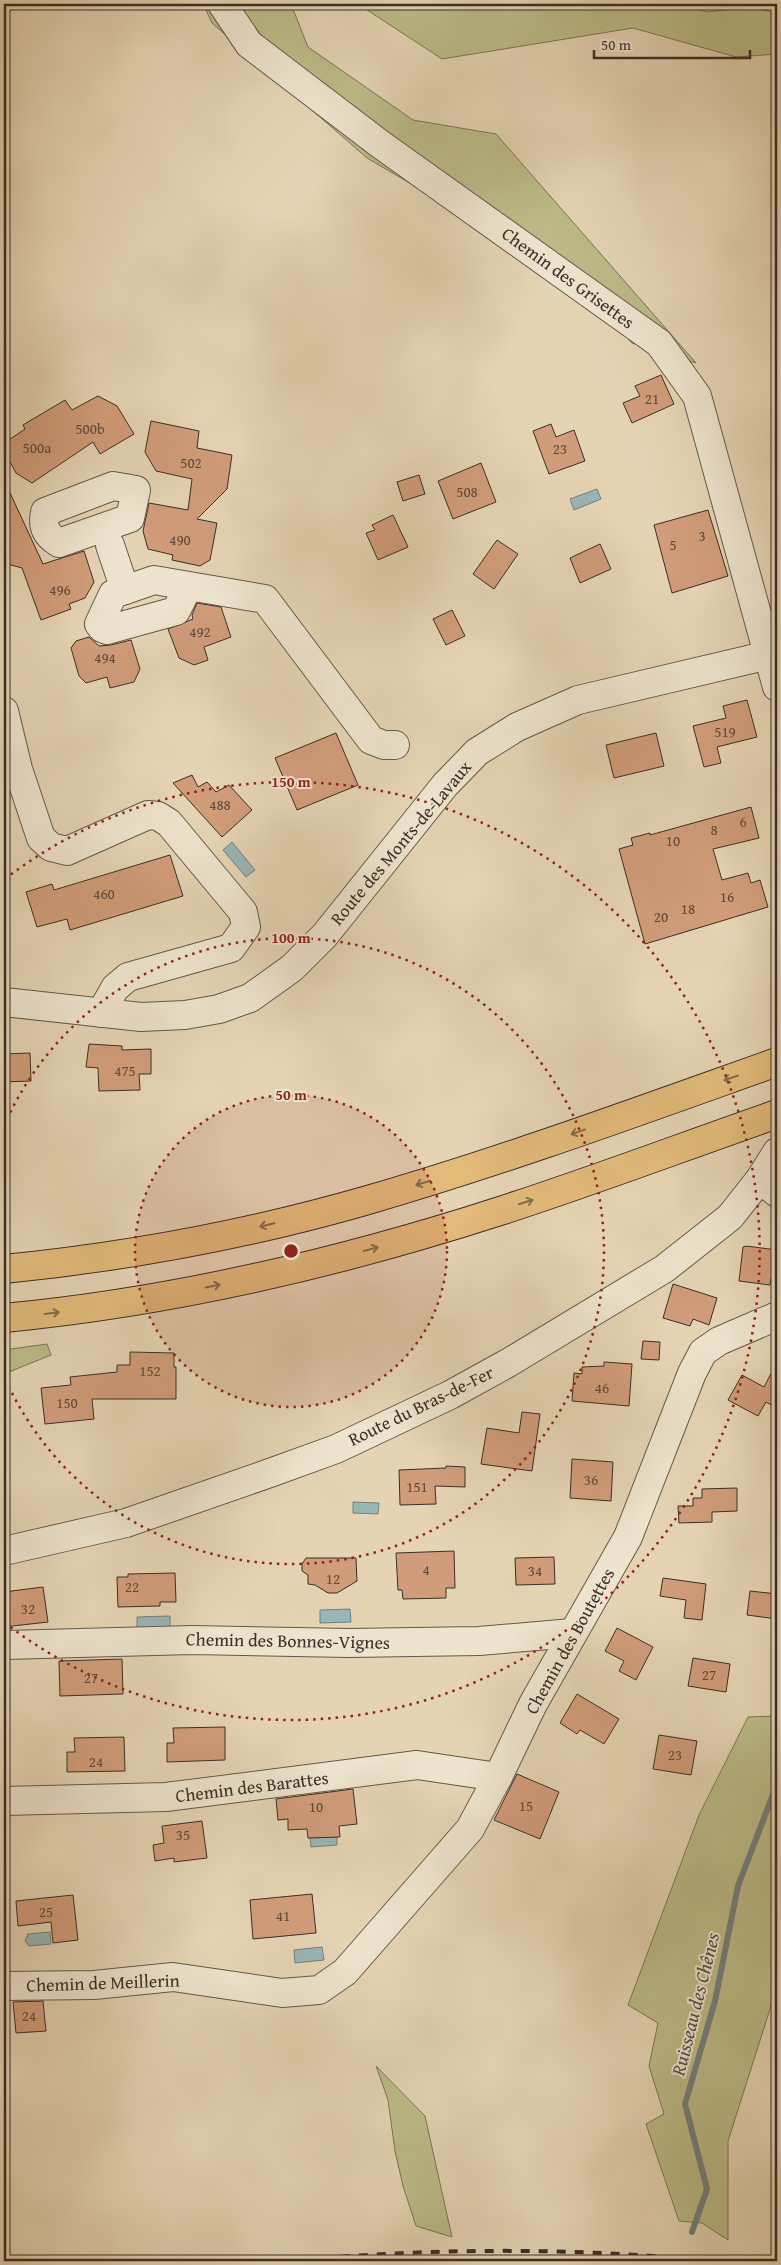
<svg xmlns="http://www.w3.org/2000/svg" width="781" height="2265" font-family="'Gentium Book Plus',serif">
  <rect width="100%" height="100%" fill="#e5d4b4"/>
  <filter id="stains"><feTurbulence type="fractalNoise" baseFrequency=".004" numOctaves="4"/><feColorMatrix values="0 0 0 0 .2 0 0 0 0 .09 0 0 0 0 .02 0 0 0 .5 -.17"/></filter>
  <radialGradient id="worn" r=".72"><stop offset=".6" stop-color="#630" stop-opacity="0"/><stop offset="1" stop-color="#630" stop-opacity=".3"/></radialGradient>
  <g fill="#bcbb88" stroke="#7b7557">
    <path d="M203,4H291L308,47L413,120L496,134L696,363L632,343L578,282L367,158L212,23Z"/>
    <path d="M358,4H445L447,7L467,4H680L707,12L750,7L777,13V54L736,57L633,28L442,59Z"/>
    <path d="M47,1344L51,1355L4,1374V1350Z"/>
    <path d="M777,1716V1987L728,2141V2240L702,2223L679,2221L646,2124L664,2114L649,2066L658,2023L628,2005L699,1815L748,1717Z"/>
    <path d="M376,2066L425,2116L452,2237L416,2226L403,2186L395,2151L388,2100Z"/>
  </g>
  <g fill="#99b6b7" stroke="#73807d">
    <path d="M597,489L601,499L574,510L570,499Z"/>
    <path d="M232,842L255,870L246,877L223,850Z"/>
    <path d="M353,1502L379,1503L378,1514L353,1513Z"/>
    <path d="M350,1609L351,1622L320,1623V1610Z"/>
    <path d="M170,1616V1629L137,1630V1617Z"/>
    <path d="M337,1837V1845L311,1847L310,1838Z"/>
    <path d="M50,1932L51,1944L29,1946L25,1941L28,1934Z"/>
    <path d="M322,1947L324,1960L295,1963L294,1950Z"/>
  </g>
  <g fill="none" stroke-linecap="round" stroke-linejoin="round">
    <path stroke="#73807d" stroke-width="6" d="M692,2232L707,2189L685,2104L715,2001L738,1886L777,1784"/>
  </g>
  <g fill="#d19c7a" stroke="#3a2f26">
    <path d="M661,375L674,404L632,423L623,403L640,396L635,386Z"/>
    <path d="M98,396L117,406L134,434L100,454L93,442L32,483L16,473L7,456L9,440L25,429L23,425L65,400L72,410Z"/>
    <path d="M151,421L199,431L197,448L232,455L227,489L197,519L217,523L210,560L200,566L172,560L173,555L148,549L143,531L149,503L188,510L192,479L156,471L145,452Z"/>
    <path d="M551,424L556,437L574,430L585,461L549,474L533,431Z"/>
    <path d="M481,463L496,502L453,519L438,481Z"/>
    <path d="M419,475L425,494L403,501L397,482Z"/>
    <path d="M4,480L43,564L84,551L94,582L85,598L69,604L71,609L41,620L22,568L4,563Z"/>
    <path d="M708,510L728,576L672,593L654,525Z"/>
    <path d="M393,515L408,547L378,560L366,533L375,530L372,525Z"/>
    <path d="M497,540L518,554L494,589L473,574Z"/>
    <path d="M600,544L611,569L580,583L570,558Z"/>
    <path d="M197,603L221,607L231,637L204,647L208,660L194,665L179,658L168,629L193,619L192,615Z"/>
    <path d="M452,610L465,636L446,645L433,619Z"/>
    <path d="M89,637L99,646L111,645L131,640L140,669L134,682L110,688L107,677L86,683L79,676L71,648L76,641Z"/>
    <path d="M747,700L757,737L717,747L721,763L704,767L693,726L726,718L723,706Z"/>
    <path d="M336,733L358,785L297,810L275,758Z"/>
    <path d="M656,733L664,766L614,778L606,745Z"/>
    <path d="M192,775L198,787L207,782L216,792L229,785L252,810L222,837L173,783Z"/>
    <path d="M751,807L759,838L713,849L722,880L748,873L751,883L760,880L768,907L645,944L619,849L633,845L631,838L650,833V835Z"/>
    <path d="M170,855L183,896L70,930L67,919L37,927L26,892L52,884L54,890Z"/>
    <path d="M89,1044L122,1046V1050L151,1049V1074H139L140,1090L99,1091L98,1068L86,1067Z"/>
    <path d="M30,1053L31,1081L4,1082V1054Z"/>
    <path d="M746,1246L777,1250V1279L771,1278L770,1285L739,1281L743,1247Z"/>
    <path d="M673,1284L717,1298L709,1325L693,1319L690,1326L663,1318Z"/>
    <path d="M643,1341L660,1342L659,1360L641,1359Z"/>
    <path d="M130,1352L174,1353V1367H176V1399H92L94,1419L45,1424L41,1388L71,1385L70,1377L117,1372V1365H130Z"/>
    <path d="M604,1362L632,1364L629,1406L572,1401L574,1373L582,1374V1367L604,1366Z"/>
    <path d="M777,1362V1408L766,1402L758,1416L728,1400L742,1375L764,1387Z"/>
    <path d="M522,1412L540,1414L532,1471L481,1464L487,1428L519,1433Z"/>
    <path d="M572,1459L613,1462L611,1501L570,1498Z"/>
    <path d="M446,1466L465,1467V1487L435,1486L436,1504L400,1505L399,1470L446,1468Z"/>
    <path d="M737,1488V1511L712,1512V1522L679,1523L678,1506H693V1498H702V1489Z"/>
    <path d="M454,1551L455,1588H446V1598L403,1599L402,1590H398L396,1553Z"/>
    <path d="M554,1557L555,1584L516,1585L515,1558Z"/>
    <path d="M306,1558H356L357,1581L337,1593H328L315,1585L308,1584V1575L302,1571V1564Z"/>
    <path d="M175,1573L176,1602H160V1606L118,1607L117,1577H128V1574Z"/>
    <path d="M663,1578L706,1584L702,1620L684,1618L686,1600L660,1596Z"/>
    <path d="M43,1587L48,1622L4,1627V1592Z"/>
    <path d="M750,1591L777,1594V1619L747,1615Z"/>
    <path d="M617,1628L653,1647L636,1680L619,1671L624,1661L605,1651Z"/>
    <path d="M693,1658L730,1664L726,1692L688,1686Z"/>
    <path d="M122,1659L123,1694L60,1696L59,1661Z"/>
    <path d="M577,1694L619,1719L604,1744L580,1730L577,1734L560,1723Z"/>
    <path d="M225,1727V1760L167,1762V1743H174L173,1728Z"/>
    <path d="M659,1735L697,1741L691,1775L653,1769Z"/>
    <path d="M124,1737L125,1771L67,1772V1752H75L74,1738Z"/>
    <path d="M517,1774L559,1792L540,1839L494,1820Z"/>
    <path d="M353,1789L357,1824L339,1826L340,1837L308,1838L307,1829L288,1830V1819L278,1820L276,1799Z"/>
    <path d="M202,1821L207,1858L174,1862V1858L155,1861L153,1845L164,1843L162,1826Z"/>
    <path d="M312,1894L316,1933L253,1939L250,1900Z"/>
    <path d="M73,1895L78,1940L53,1943L51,1922L18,1926L16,1901Z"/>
    <path d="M43,2001L46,2031L16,2033L13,2002Z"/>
  </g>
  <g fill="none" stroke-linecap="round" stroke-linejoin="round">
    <g stroke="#65584a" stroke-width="30">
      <g id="minor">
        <path d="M222,4L249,44L380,144L659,343L697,396L777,687"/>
        <path d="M113,486L136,490L130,518L59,543C46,535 42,527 45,512Z"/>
        <path d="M110,545L125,590L154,580L265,599L371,740L384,745H395"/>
        <path d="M125,590L113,594L99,624L102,628L107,630L176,611L188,587"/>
        <path d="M4,711L18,769L41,838L51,847L67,851L148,815L158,816L169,823L243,912L246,927L231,948L128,977L115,988L101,1013"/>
        <path d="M4,1002L141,1017L185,1015L219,1009L250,998L292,968L325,935L445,785L477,752L517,727L578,700L777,653"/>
        <path d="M760,1179L777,1193"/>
        <path d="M4,1551L126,1523L267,1474L336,1449L450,1395L508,1363L664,1269L730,1217L760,1179L777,1152"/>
        <path d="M4,1645L192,1640L349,1643L479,1641L572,1633"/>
        <path d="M4,1801L166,1797L417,1765L498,1777"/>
        <path d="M4,1986L94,1985L173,1977L282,1993L319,1990L345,1972L470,1829L498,1777L533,1704L628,1537L692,1373L703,1352L719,1341L777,1316"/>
      </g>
    </g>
    <g stroke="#3a2f26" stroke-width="30">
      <g id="highway">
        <path d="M4,1269C126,1257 250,1234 368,1200C506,1160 642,1110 777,1062"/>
        <path d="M4,1318C172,1302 339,1263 500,1211C593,1181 685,1146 777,1114"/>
      </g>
    </g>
    <use href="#minor" stroke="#eee3ce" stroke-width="28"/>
    <use href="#highway" stroke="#e2ba7a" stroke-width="28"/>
    <g stroke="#3a2f26" stroke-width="4" stroke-dasharray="9 9" stroke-linecap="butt">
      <path d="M287,2261C429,2248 570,2247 712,2261"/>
      <path d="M466,2261H535"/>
    </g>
  </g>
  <defs><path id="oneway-shaft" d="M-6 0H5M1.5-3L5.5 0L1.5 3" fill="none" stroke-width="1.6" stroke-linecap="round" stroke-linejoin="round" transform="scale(1.25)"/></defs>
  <g stroke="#866e4c">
    <use href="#oneway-shaft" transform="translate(731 1078) rotate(161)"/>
    <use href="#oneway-shaft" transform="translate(578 1132) rotate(161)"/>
    <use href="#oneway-shaft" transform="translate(423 1183) rotate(163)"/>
    <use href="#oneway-shaft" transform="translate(526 1202) rotate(-18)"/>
    <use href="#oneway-shaft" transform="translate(267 1225) rotate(167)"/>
    <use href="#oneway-shaft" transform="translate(371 1249) rotate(-15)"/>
    <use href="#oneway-shaft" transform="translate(213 1286) rotate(-11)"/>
    <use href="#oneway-shaft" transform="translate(52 1313) rotate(-7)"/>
  </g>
  <circle cx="291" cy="1251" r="156" fill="#8f2418" fill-opacity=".12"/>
  <g fill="none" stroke="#8f2418" stroke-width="2.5" stroke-dasharray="2.5 5">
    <circle cx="291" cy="1251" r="156"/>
    <path d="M4 1126A313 313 0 1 1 4 1376"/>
    <path d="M5 879A469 469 0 1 1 5 1623"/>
  </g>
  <g text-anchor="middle" stroke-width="4" stroke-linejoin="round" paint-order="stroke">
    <g font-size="15" fill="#604a3b">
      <text x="652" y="404">21</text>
      <text x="90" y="434">500b</text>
      <text x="37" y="453">500a</text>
      <text x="560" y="454">23</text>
      <text x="191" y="468">502</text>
      <text x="467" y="497">508</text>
      <text x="702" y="541">3</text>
      <text x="180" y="545">490</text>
      <text x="673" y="550">5</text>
      <text x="60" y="595">496</text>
      <text x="200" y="637">492</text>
      <text x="105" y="663">494</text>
      <text x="725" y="737">519</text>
      <text x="220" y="810">488</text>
      <text x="743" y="827">6</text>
      <text x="714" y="835">8</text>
      <text x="673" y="846">10</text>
      <text x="104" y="899">460</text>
      <text x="727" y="902">16</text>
      <text x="688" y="914">18</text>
      <text x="661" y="922">20</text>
      <text x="125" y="1076">475</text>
      <text x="150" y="1376">152</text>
      <text x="602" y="1393">46</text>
      <text x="67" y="1408">150</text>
      <text x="591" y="1485">36</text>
      <text x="417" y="1492">151</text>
      <text x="426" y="1575">4</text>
      <text x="535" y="1576">34</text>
      <text x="333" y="1584">12</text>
      <text x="132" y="1592">22</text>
      <text x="28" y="1614">32</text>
      <text x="709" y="1680">27</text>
      <text x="91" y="1683">27</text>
      <text x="675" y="1760">23</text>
      <text x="96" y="1767">24</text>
      <text x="526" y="1811">15</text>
      <text x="316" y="1812">10</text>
      <text x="183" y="1840">35</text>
      <text x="46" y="1917">25</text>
      <text x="283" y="1921">41</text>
      <text x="29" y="2021">24</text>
    </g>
    <g font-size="18" fill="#3a2f26" stroke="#eee3ce">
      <text transform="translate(568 278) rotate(36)" y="6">Chemin des Grisettes</text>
      <text transform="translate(401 843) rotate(-50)" y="6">Route des Monts-de-Lavaux</text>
      <text transform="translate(421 1406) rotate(-26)" y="6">Route du Bras-de-Fer</text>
      <text transform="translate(288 1641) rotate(1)" y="6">Chemin des Bonnes-Vignes</text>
      <text transform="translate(570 1641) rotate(-61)" y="6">Chemin des Boutettes</text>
      <text transform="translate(252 1787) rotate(-7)" y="6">Chemin des Barattes</text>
      <text transform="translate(103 1983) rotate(-2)" y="6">Chemin de Meillerin</text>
    </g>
    <g font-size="19" font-style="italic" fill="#4d4a43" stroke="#eee3ce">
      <text transform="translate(695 2004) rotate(-76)" y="7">Ruisseau des Chênes</text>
    </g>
  </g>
  <circle cx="291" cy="1251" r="8" fill="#8f2418" stroke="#eee3ce" stroke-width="2.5"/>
  <g font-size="15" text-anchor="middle" font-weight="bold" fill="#8f2418" stroke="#eee3ce" stroke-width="4" stroke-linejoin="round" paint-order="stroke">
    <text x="291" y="787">150 m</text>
    <text x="291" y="943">100 m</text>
    <text x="291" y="1100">50 m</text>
  </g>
  <rect width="781" height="2265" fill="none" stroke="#e5d4b4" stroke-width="20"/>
  <rect x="5" y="5" width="771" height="2255" fill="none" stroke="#3a2f26" stroke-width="2.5"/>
  <rect x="10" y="10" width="761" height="2245" fill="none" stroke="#3a2f26"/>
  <path d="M594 50v8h156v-8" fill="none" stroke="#3a2f26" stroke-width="2.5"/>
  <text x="601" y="50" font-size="15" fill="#3a2f26" stroke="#eee3ce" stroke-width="4" paint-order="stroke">50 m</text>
  <rect width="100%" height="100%" filter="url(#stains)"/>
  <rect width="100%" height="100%" fill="url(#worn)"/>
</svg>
